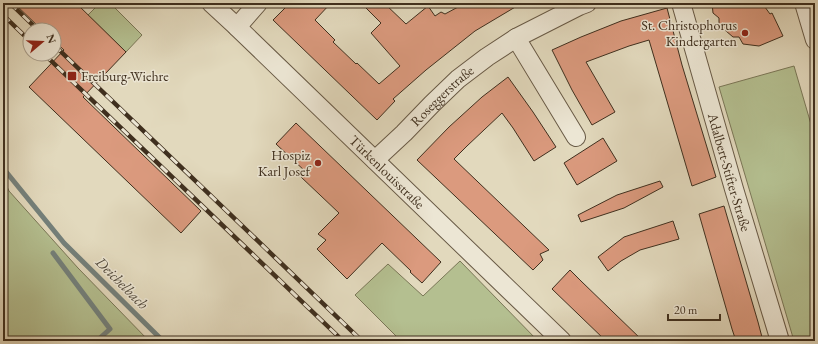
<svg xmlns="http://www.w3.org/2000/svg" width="818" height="344" font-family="'EB Garamond',serif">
  <rect width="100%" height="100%" fill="#e2d9bd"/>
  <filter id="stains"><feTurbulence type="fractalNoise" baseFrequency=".005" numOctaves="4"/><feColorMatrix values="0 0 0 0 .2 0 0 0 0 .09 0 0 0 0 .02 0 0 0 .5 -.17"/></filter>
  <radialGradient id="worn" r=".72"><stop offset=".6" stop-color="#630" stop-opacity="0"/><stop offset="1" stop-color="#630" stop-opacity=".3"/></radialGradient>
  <g fill="#b4bf90" stroke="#7a7757">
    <path d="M100,3H110L142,35L126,52L88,15Z"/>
    <path d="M794,66L815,138V341H794L719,87Z"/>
    <path d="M3,178L9,191L78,268L149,341H3Z"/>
    <path d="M460,261L538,341H401L355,295L388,264L423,296Z"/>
  </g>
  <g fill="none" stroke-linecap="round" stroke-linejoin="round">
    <g stroke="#74817c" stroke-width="5">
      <path d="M3,168L64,243L163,341"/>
      <path d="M53,253L110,329L100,338"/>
    </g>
  </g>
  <g fill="#db9a7e" stroke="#3f2f1e">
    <path d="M14,3H76L126,52L83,97L201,211L181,233L29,87L64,50L54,41V30H42Z"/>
    <path d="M290,3H331L315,20L335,40L333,42L356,64L357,63L379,84L400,66L371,33L381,23L361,3H384L406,24L428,6L435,16L441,12L445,14L458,7L463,3H522L475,31L426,70L393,99L395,101L377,120L273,20Z"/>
    <path d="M712,3H762L770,14L772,13L783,36L759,46L743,44L739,37H733L719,25V18L713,13Z"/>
    <path d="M667,8L682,65L716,177L692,186L649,40L629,46L586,62L615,112L592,125L572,90L552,50L581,37L621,21Z"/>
    <path d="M508,77L533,112L556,147L534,161L513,128L502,113L467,146L454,159L549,250L540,254L543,260L533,270L417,160L449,127L482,97Z"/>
    <path d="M296,123L441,262L422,283L410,272L411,271L382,243L347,279L317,249L326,240L318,234L339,213L301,177L306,172L276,144Z"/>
    <path d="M603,138L617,161L577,185L564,163Z"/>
    <path d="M660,181L663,187L624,208L581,222L578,215L617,195Z"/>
    <path d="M724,206L758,322L763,341H736L732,329L699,214Z"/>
    <path d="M673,221L679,239L640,250L621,261L608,271L598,257L624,237Z"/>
    <path d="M570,270L581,281L643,341H606L552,289Z"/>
  </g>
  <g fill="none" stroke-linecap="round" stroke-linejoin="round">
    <g stroke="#685a46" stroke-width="20">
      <g id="street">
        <path id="s1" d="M211,3L237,27L562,341"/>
        <path id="s2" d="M681,3L734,189L780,341"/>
        <path d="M804,3L815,40"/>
        <path d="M237,27L258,3"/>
        <path d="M516,38L576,137"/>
        <path id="s3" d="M375,160L404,133L432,104L458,79L487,57L516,38L579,6L587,3"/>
      </g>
    </g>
    <use href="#street" stroke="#ece6d4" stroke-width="18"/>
    <g stroke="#3f2f1e" stroke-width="4.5">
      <g id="rail">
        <path d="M10,3L38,30"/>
        <path d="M3,15L30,41"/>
        <path d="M54,45L362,341"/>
        <path d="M44,54L343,341"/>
      </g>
    </g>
    <use href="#rail" stroke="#ece6d4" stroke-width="3" stroke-dasharray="9" stroke-linecap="butt"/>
  </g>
  <g fill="#8f2418" stroke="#ece6d4" stroke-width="1.5">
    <circle cx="745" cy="33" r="4"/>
    <rect x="67" y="71" width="10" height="10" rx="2"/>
    <circle cx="318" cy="163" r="4"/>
  </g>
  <g text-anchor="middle" stroke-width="3" stroke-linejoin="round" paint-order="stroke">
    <g font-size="14" fill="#3f2f1e" stroke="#ece6d4" text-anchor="end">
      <text x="737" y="30">St. Christophorus<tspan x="737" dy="16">Kindergarten</tspan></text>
      <text x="81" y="81" text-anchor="start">Freiburg-Wiehre</text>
      <text x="310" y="160">Hospiz<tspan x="310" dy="16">Karl Josef</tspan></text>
    </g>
    <g font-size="14" fill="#3f2f1e" stroke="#ece6d4">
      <text dy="5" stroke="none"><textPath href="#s3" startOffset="93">Roseggerstraße</textPath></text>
      <text dy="5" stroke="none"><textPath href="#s1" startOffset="244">Türkenlouisstraße</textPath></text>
      <text dy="5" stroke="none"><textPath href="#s2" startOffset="176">Adalbert-Stifter-Straße</textPath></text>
    </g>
    <g font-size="15" font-style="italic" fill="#514a3d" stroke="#ece6d4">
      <text transform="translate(122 283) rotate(45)" y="5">Deichelbach</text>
    </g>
  </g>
  <rect width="818" height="344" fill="none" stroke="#e2d9bd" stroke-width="16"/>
  <rect x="4" y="4" width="810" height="336" fill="none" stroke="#3f2f1e" stroke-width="2"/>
  <rect x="8" y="8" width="802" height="328" fill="none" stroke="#3f2f1e"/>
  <g transform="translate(42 42) rotate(71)"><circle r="19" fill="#ece6d4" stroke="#a79d8b"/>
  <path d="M0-3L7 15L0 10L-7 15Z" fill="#8f2418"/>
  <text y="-6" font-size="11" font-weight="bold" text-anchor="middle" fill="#3f2f1e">N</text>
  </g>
  <path d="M668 314v6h52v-6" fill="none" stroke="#3f2f1e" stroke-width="2"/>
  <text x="674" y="314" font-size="12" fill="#3f2f1e" stroke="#ece6d4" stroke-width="3" paint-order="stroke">20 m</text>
  <rect width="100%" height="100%" filter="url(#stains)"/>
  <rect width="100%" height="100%" fill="url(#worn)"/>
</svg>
